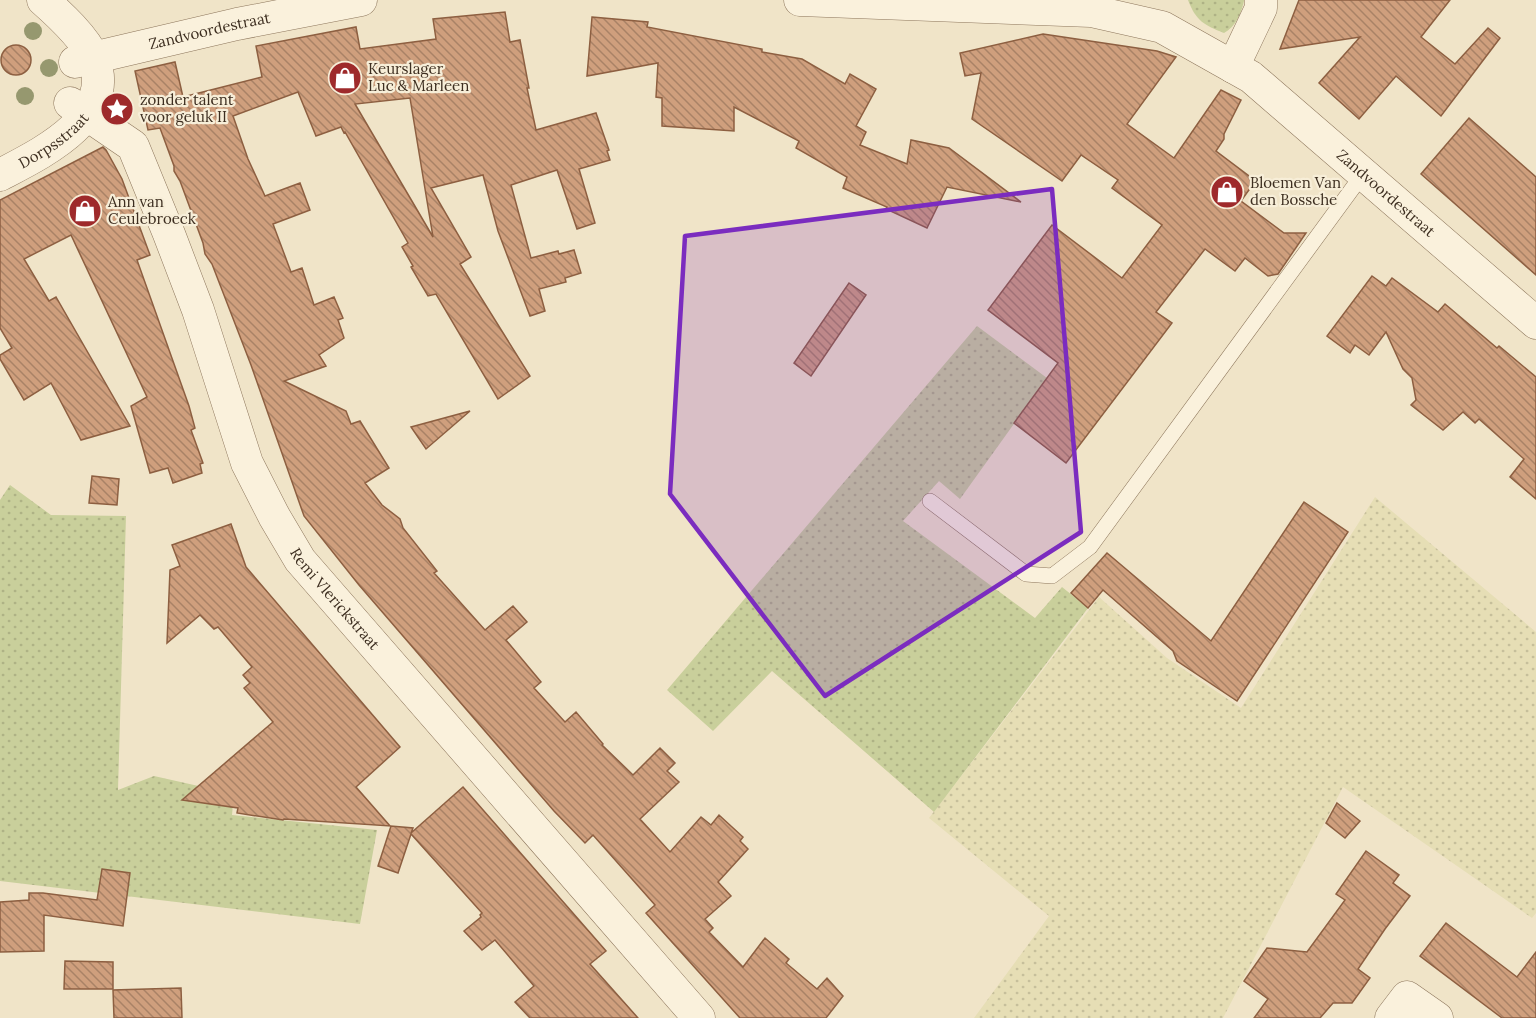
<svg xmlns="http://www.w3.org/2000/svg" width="1536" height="1018" font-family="Lora,serif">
  <defs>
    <pattern id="farmland-dots" width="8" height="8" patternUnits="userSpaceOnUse" patternTransform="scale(1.5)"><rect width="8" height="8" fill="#e6deb5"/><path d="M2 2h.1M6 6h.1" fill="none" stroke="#c6bf9b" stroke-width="1.8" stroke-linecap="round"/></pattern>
    <pattern id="green-dots" width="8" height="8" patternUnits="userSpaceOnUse" patternTransform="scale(1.5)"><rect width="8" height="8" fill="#c9cf9b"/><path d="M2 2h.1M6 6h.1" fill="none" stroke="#aeb285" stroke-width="1.8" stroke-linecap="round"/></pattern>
    <pattern id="building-back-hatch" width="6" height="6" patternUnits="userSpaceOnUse" patternTransform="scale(1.5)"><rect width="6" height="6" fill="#cf9f7d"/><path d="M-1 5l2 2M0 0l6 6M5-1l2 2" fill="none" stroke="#a98266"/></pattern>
  </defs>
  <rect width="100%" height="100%" fill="#f0e4c8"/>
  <path fill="url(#farmland-dots)" d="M1375,497L1536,632V913L1532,918L1343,787L1223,1018H974L1049,916L929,818L1099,597L1167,658L1241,708Z"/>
  <g fill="url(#green-dots)">
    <path d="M1188,0H1244V1C1241,14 1236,26 1224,33C1204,25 1196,21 1188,0Z"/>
    <path d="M977,326L1047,378L960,499L939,481L903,521L1035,618L1062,587L1088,608L934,812L772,671L713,731L667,690Z"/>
    <path d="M10,485L51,515L126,516L118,790L154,776L234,794L232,815L377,830L360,924L0,881V500Z"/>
  </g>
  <g fill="url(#building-back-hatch)" stroke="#8d5f41" stroke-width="1.5" fill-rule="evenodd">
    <path d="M1299,0H1450L1421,37L1455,64L1488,28L1500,38L1441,116L1396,76L1359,119L1319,83L1360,37L1280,49Z"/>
    <path d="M505,12L510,42L520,40L529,88H527L536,130L596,113L609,150L607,151L610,160L579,169L595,223L577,229L557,170L511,185L531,258L558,251L559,254L574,250L581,273L565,278L566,282L539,289L545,311L530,316L498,231L483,175L431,188L471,257L460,264L530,376L498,399L436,294L428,296L411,267L413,266L402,247L408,243L345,132L344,133L341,127L316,136L298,92L233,116L248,159L265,196L300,183L310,210L273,224L291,272L302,268L314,305L334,297L343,318L338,320L344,338L319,355L326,366L284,381L346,411L351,424L360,421L389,468L365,483L382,505L400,519L403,528L437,571L434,573L485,630L513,606L527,622L506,640L541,682L534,688L565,722L576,712L603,744L602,745L633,775L660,748L675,763L667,771L679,782L640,819L670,852L701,817L711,825L719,815L743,837L740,841L748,849L718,882L731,896L705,919L713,928L709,932L743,967L765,938L789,959L786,963L817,989L827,978L843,996L826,1018H740L646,913L655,905L593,835L585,843L554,811L359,585L304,516L251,365L212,264L205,254L203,243L180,181L174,171V166L160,128L148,130L135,71L175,62L183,97L262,77L256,46L356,27L360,49L436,39L433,19ZM410,98L429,213L433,237L355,104Z"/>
    <path d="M592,17L648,22L647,27L762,49V52L802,59L845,84L850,74L876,89L856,126L866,132L860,145L907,164L911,140L949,148L1021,202L947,187L927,228L886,209L887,207L843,188L847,177L796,148L799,141L734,107V131L662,126V98L656,97L658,63L587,76Z"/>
    <path d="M1043,34L1157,51L1176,57L1127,124L1174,158L1221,90L1241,100L1224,134V139L1216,151L1249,176L1251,187L1241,201L1284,233H1306L1278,274L1268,276L1245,258L1235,271L1205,249L1156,312L1172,323L1066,463L1014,423L1058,363L988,310L1052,225L1122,278L1162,225L1112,188L1118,180L1081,155L1062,181L972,119L981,73L965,76L960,53Z"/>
    <circle cx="16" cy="60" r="15"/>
    <path d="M1469,118L1536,177V275L1421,174Z"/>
    <path d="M103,147L106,150L122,179L150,255L137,260L189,406L195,428L191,430L203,463L200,464L202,473L173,483L168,468L150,473L131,406L147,397L71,235L24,259L49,301L56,297L130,426L81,440L51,383L24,400L0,359V355L12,348L0,328V200Z"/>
    <path d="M1372,276L1386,286L1392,278L1438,312L1445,304L1497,348L1499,346L1536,377V499L1510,477L1524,459L1479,419L1475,423L1463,412L1443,430L1411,405L1416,400L1412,378L1403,369L1386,332L1369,355L1355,345L1350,353L1327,336Z"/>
    <path d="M849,283L866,295L811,376L794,363Z"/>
    <path d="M470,411L426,449L411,427Z"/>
    <path d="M92,476L119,479L117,505L89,503Z"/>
    <path d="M1304,502L1348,532L1237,701L1177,661L1173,651L1103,590L1088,608L1071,593L1107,553L1211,641Z"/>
    <path d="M231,524L246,567L400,747L356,787L390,826L284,819L283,820L237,813L238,808L182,800L273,722L244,688L250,683L243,675L252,667L218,627L214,629L200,615L167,643L170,570L180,566L172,545Z"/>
    <path d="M463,787L606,951L590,964L638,1018H530L515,1002L534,986L495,940L482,950L464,931L481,917L480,915L482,913L411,834L398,873L378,866L391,826L413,828L411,833Z"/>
    <path d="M1337,803L1360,821L1345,838L1326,823Z"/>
    <path d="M1366,851L1399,875L1393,883L1410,896L1385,929L1358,969L1370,978L1352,1003H1333L1320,1018H1254L1268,999L1244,981L1267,948L1307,952L1345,900L1336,894Z"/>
    <path d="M102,869L130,873L123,926L44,915V951L0,952V902L29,900V893H43L97,900Z"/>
    <path d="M1446,923L1517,977L1536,952V1018H1502L1420,956Z"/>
    <path d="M65,961L113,962V989H64Z"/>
    <path d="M181,988L182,1018H114L113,990Z"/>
  </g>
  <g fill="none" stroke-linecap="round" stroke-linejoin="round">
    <g stroke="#8d765c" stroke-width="16">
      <path id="lane" d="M930,501L1026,574L1052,576L1090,547L1363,174"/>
    </g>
    <g stroke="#8d765c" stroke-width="33">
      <g id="street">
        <path id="s1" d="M800,0L1091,11L1162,27L1251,77L1536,323"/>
        <path id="s2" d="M75,62L237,24L361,0"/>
        <path d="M1233,67L1261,8V0"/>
        <path id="s3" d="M70,103L133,146L169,234L198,310L247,463L274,516L300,560L699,1018"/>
        <path id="s4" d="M0,175C42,153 116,118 94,59C85,38 60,15 43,0"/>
        <path d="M1391,1018L1407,997L1437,1018"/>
      </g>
    </g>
    <use href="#lane" stroke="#faf1dc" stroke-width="15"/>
    <use href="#street" stroke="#faf1dc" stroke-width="32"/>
  </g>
  <g fill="#96986f">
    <circle cx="33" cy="31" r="9"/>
    <circle cx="49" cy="68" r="9"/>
    <circle cx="25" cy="96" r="9"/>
  </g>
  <path fill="#7b2cbf" fill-opacity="0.2" stroke="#7b2cbf" stroke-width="4.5" stroke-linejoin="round" d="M1052,189L1081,532L825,696L670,494L685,236Z"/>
  <defs>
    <g id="shop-disc" transform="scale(1.725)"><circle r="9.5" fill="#9e2a2b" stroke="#f7eed8"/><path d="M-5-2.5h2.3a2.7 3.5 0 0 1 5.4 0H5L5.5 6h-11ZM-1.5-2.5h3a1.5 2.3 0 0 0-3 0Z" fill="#fff"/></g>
    <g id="sight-disc" transform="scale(1.725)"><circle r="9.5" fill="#9e2a2b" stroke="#f7eed8"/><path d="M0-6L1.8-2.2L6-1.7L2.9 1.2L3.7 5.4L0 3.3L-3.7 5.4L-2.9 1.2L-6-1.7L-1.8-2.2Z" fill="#fff"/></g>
  </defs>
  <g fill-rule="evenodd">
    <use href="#shop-disc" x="345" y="78"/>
    <use href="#sight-disc" x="117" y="109"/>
    <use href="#shop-disc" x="1227" y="192"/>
    <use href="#shop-disc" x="85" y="211"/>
  </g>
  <g text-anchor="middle" stroke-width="4.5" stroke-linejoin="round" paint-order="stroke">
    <g font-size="15" fill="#3d2e20" stroke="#f7eed8">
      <text dy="5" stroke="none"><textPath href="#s2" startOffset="138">Zandvoordestraat</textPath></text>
      <text dy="5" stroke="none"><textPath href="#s4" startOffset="64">Dorpsstraat</textPath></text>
      <text dy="5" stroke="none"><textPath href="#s1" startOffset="644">Zandvoordestraat</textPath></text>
      <text dy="5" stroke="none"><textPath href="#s3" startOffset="576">Remi Vlerickstraat</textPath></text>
    </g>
    <g font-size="15" fill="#3d2e20" stroke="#f7eed8" text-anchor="start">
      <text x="368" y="74">Keurslager<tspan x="368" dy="17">Luc &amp; Marleen</tspan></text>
      <text x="140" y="105">zonder talent<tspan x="140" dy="17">voor geluk II</tspan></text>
      <text x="1250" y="188">Bloemen Van<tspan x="1250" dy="17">den Bossche</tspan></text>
      <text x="108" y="207">Ann van<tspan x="108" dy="17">Ceulebroeck</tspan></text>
    </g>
  </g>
</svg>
